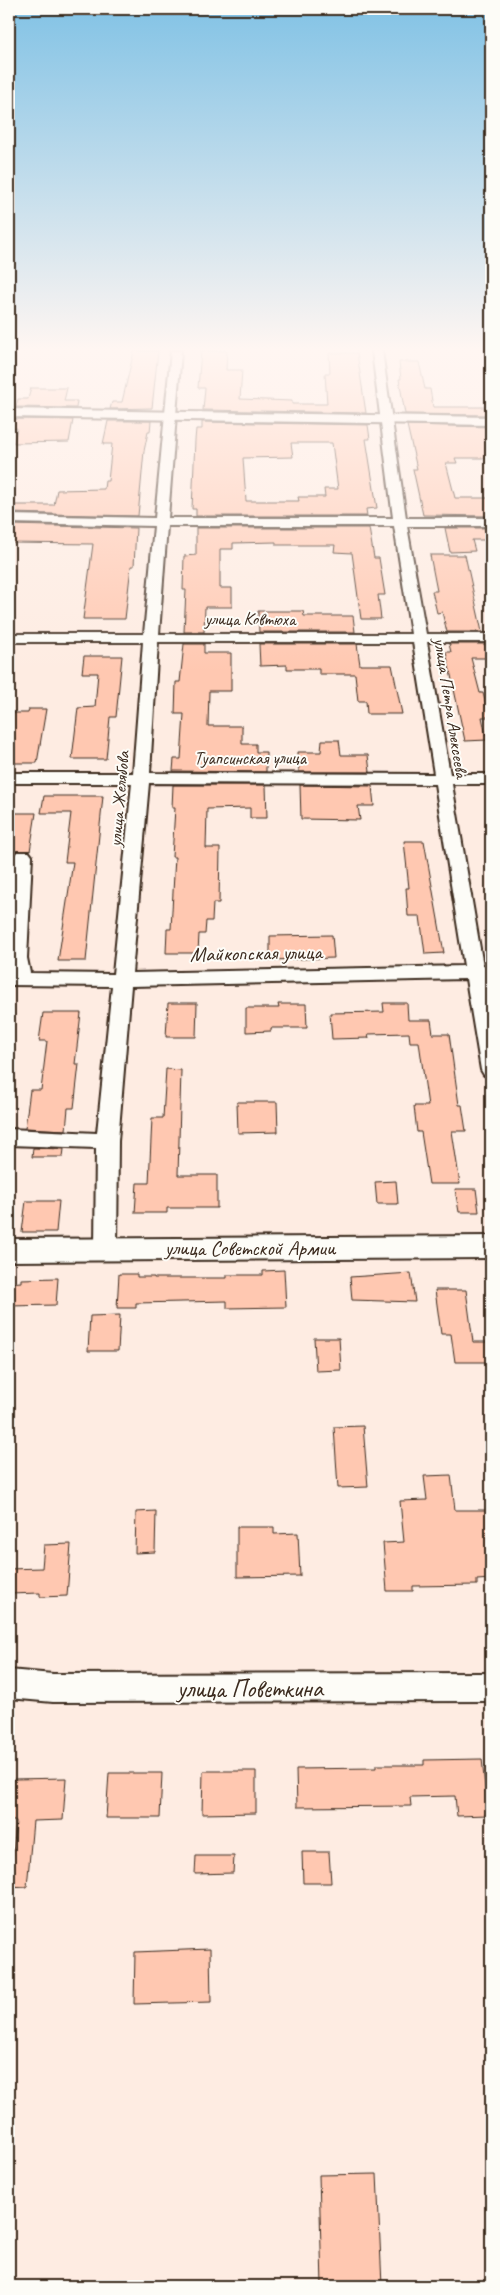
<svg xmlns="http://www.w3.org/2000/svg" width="500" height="2295" font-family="Caveat,sans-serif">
  <rect width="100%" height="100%" fill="#feece2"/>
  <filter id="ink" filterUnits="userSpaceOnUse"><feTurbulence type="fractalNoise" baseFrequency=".02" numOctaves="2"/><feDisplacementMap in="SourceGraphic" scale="10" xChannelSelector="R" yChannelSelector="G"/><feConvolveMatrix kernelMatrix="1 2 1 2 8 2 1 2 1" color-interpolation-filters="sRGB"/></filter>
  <g filter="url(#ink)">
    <g fill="#ffc8b1" stroke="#3b2a1e" fill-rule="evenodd">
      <path d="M134,351H158L152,408L110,409L112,402H122Z"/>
      <path d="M201,351H227L226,370H242L240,399L292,401V404H327L325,373H330L329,353H357L366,413L203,410L205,388H198Z"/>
      <path d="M399,362H419L425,389H430L433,407H491V415L405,414L399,379H401Z"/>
      <path d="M31,388H67L64,401H77L76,408L16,407L18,399H28Z"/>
      <path d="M13,419L73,420L69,442L14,443L17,428L10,429Z"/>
      <path d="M108,421H151L150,432H148L144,451L138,516L9,513V505H54L57,490L104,489L105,481H108L112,444H103Z"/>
      <path d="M202,422L368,425L370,439H366L377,508L366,509L367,516H196V509H192L195,440L196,429H202ZM291,443H332L338,489H324L325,497H298L299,501H246L243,458L293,457Z"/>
      <path d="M407,425L491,427V458H455L457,463H446L455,498H491V516L423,515L413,469H417Z"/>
      <path d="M9,525L136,528L134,566H131L125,619H83L93,544L9,543Z"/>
      <path d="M196,528H369L374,558H379L385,595H378L381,619H361L352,553L334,552L335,545H276V542L233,543V549H220V588H232V607H205L204,632H184L186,590H183L184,556L196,555Z"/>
      <path d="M445,528H491V540H472L475,551L450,552Z"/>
      <path d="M430,555H465L482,632H447L442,612L437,613L432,591H437Z"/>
      <path d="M258,611H303L304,616H353L355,632H259Z"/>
      <path d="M184,644H204V653H231V691H209L208,726H242V744H256V752H266V772L173,771L174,759H181L184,714H175L176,682H180Z"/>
      <path d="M259,644H357L360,665H392L402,714H367L366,701H358L355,674H319V669H287V665L260,666Z"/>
      <path d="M449,644H485L488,658H471L480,693H483L489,717H482L487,740L465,741L446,652H451Z"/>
      <path d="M84,656H122L116,717H110L106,759H72L78,708L95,707L98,673H82Z"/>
      <path d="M29,709H46L37,763H9V731L12,713H28Z"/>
      <path d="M322,740H339L341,755H368L370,772H299L298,752H321Z"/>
      <path d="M173,785H266L267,818H250V808L207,809L206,848H220L219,903H213L212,921H206L205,934H199L198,953H166L167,929H171L174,874L175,857H172L175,808H172Z"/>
      <path d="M300,785L372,786L374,806H358L360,820L301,819Z"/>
      <path d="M44,796H103L86,961H58L73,862H65L71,813H41Z"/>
      <path d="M9,813H36L30,851H16L12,856V862H9Z"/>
      <path d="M404,841H424L444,953L425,954L420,916H408L406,888H409Z"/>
      <path d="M332,935L334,958L270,960V936Z"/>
      <path d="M168,1003H197L196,1037H166Z"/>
      <path d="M383,1003H407L408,1020H431L433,1034H449L459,1105H462L466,1131H452L460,1184H429L421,1132H417L414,1106H428L419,1042H410L409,1033L368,1034L369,1038L332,1039L330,1013L384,1012Z"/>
      <path d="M278,1004H306L307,1028H271V1031L246,1032V1008H279Z"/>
      <path d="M43,1013H81L75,1064H79L74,1108H68L66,1130L25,1128L30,1090H41L47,1041H39Z"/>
      <path d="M166,1069L181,1070L178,1175H217V1208H167V1213H135L137,1183H149L152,1118H163Z"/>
      <path d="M237,1102H277L278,1132L238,1133Z"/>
      <path d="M33,1148L64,1149L63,1157H32Z"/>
      <path d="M396,1181L398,1204H377L375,1182Z"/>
      <path d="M455,1189H476L479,1212H459Z"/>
      <path d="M26,1201H59L56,1232H22Z"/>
      <path d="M284,1270L286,1307L227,1308V1301L136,1303V1308H117L119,1274H137V1277H154V1278H227V1275H263V1271Z"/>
      <path d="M411,1273L415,1302L352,1300L350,1277Z"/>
      <path d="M58,1278L56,1305L9,1306V1283L21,1282V1279Z"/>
      <path d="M435,1290H466L473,1342H491V1362H455L451,1334H441Z"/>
      <path d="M120,1315L118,1351H88L90,1316Z"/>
      <path d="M314,1338H339L341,1370L316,1371Z"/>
      <path d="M363,1426L368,1487L338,1488L334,1427Z"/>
      <path d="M451,1475L455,1510H491V1579L477,1580V1585L413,1586V1591H387L383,1543L404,1542L400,1501L427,1500L424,1476Z"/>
      <path d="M156,1511L155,1552L135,1553L136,1512Z"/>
      <path d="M237,1527H274V1534L298,1533L300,1576L237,1577Z"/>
      <path d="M71,1544L67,1596L40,1597V1593L9,1594V1569L42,1568L44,1545Z"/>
      <path d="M482,1759L488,1815L457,1816L455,1796L410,1797L411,1806L297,1807L296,1769L376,1768V1765H424V1760Z"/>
      <path d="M203,1771H256V1813L202,1814Z"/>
      <path d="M109,1773H162L160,1818H106Z"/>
      <path d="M66,1778L63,1820L33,1821L27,1887L10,1886L16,1821H10L14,1779Z"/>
      <path d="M302,1852H329L331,1883H303Z"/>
      <path d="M196,1856H234L233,1873L195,1874Z"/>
      <path d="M210,1949L211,2002L134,2004L135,1952Z"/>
      <path d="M377,2174L382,2286H322L319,2175Z"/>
    </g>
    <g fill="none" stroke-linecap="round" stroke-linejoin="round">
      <g stroke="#3b2a1e" stroke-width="4">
        <g id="minor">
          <path d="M171,351H181L168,518H393L372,351H382L406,518H491V526H407L426,634H491V642H427L450,774H491V784H452L483,966H491V978H485L491,1013V1077L484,1075L481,1070L466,979L131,986L118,1141L117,1249L114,1255L106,1258L98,1255L95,1249L96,1148L9,1145V1129L97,1133L112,986L9,985V973H11L9,955L14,856L17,852H29L32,856L27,958L30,973L113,974L132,783H9V773H133L143,642H9V634H144L154,526L9,523V515L155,518ZM167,526H394L411,634H159ZM158,642H413L434,774L150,773ZM149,783L435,784L464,966L132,973Z"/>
          <path d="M9,1670L53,1674L491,1673V1701L53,1702L9,1698Z"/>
        </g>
      </g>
      <g stroke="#3b2a1e" stroke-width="4">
        <g id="major">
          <path d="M9,409L491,417V425L9,417Z"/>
          <path d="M491,1236V1258L9,1261V1239Z"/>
        </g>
      </g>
      <use href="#minor" fill="#fdfcf7" fill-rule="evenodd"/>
      <use href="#major" fill="#fdfcf7" fill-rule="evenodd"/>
    </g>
  </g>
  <linearGradient id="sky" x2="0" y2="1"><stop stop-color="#81c2e5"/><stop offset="0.52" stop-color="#fff6f2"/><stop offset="1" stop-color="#fff6f2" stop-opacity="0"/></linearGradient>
  <rect width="500" height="672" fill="url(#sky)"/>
  <g text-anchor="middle" stroke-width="4" stroke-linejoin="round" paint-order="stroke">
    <g font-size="18" fill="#3b2a1e" stroke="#fdfcf7">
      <text x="250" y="625">улица Ковтюха</text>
      <text transform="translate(451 708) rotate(81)" y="6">улица Петра Алексеева</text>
      <text x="250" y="764">Туапсинская улица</text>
      <text transform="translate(119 799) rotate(-85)" y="6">улица Желябова</text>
    </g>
    <g font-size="21" fill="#3b2a1e" stroke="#fdfcf7">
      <text transform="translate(256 953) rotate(-1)" y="7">Майкопская улица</text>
      <text x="250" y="1255">улица Советской Армии</text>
    </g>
    <g font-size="25" fill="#3b2a1e" stroke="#fdfcf7">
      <text x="250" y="1697">улица Поветкина</text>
    </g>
  </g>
  <rect width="500" height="2295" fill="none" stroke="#fdfcf7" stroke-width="30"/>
  <rect x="15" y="15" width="470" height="2265" fill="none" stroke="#3b2a1e" stroke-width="2" filter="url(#ink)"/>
</svg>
